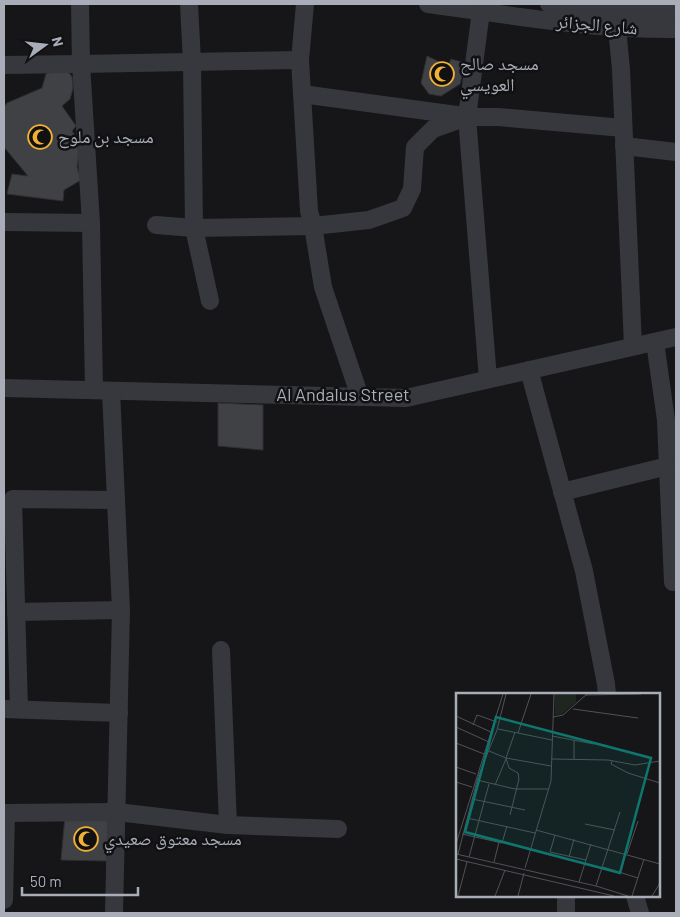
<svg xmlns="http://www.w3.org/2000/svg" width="680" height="917" font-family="Barlow,'Noto Naskh Arabic',sans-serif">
  <rect width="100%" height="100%" fill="#161618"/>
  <g fill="#404145" stroke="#303034">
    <path d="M427,56L448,66L451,59L465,63L460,84L441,96L429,94L421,83Z"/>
    <path d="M57,70L69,73L72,77L73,88L70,99L62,106L76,126L72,131L80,142L77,167L81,180L64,190L63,201L7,194L12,174L28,176L4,147V107L7,103L42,88L46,74Z"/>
    <path d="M218,403L263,405V450L218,446Z"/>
    <path d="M65,816L110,819L107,861L61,860Z"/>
  </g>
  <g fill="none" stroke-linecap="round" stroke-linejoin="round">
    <g stroke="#37383d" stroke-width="18">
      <path d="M80,4L81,64L91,223L94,390"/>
      <path d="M189,4L192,62L194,228L210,301"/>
      <path d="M305,4L300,60L309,211L313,226L323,287L360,397"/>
      <path d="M428,4C510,15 593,30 676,29"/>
      <path d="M549,4L609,11L676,13"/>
      <path d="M481,11L467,117L488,379"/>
      <path d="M617,28L621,69L633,346"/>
      <path d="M4,65L81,64L300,60"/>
      <path d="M302,94L464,116"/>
      <path d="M624,146L676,152"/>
      <path d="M4,222L91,223"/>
      <path d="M156,225L194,228L313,226L369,220L403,208L412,189L415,147L433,129L467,117H498L623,128"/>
      <path d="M655,342L666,420L673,582"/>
      <path d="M529,370L584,571L606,684L607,694"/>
      <path d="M4,388L406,398L676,337"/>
      <path d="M111,391L121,610L114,913"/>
      <path d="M562,492L668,466"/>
      <path d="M16,612L121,610"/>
      <path d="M221,650L228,825"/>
      <path d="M4,709L119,713"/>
      <path d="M19,709L13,499L116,500"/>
      <path d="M4,813L117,812L228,825L338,829"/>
      <path d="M635,896L640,913"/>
      <path d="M4,900L6,813"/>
      <path d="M566,913V896"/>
    </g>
  </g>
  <defs>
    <g id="mosque-ring" transform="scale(1.25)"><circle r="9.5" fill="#111113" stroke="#f2b134" stroke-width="1.5"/><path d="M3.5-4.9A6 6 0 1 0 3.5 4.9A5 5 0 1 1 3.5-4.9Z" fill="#f2b134"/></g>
  </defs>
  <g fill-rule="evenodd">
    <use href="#mosque-ring" x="442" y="74"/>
    <use href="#mosque-ring" x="40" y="137"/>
    <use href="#mosque-ring" x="86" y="839"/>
  </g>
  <g text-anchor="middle" stroke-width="5" stroke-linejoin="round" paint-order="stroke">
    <g font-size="18" fill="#a8adb8" stroke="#111113">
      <text transform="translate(597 25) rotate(5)" y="6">شارع الجزائر</text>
      <text x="343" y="401">Al Andalus Street</text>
    </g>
    <g font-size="18" fill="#a8adb8" stroke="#111113" text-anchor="start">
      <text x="460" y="70">مسجد صالح<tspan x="460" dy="21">العويسي</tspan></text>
      <text x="58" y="143">مسجد بن ملوح</text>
      <text x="104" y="845">مسجد معتوق صعيدي</text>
    </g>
  </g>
  <g transform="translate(456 693)">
    <rect width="204" height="204" fill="#161618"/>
    <path d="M99,1H120V9L106,21L99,22Z" fill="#1e261f"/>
    <path fill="none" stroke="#505258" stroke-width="1" d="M129,2L185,1M117,16L182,25M0,23L37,40M97,24L107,22L131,1M17,32L21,22L41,29M0,34L33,49M42,36L96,47M62,40L75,1M96,43L138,51M0,50L28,61M33,58L50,65L95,73M95,66L152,67L179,72L204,68M118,66V47M156,68L155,71L172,80L204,90M0,74L20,81M21,87L59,96H92M0,89L16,94M39,92L50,66M16,106L69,117M54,122L63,86L62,80L53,75L50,65L59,39M11,125L79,140M129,131L159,137M80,137L204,171M6,141L46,150L51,133M99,142L94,159L130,167M0,151L47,1M0,161L140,193L172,203M2,161L22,84L41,37L50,1M171,161L182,128M13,164L33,91M113,164L118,146M0,166L158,203M38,169L43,149M147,174L182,185M69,175L95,88L98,1M123,189L135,151M140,193L164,119M2,203L11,169M39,203L49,177M62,203L68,180M176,203L188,166M196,203L204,190"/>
    <path fill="#0f766e" fill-opacity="0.15" stroke="#0f766e" stroke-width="2.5" d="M40,24L195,65L164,180L9,139Z"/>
    <rect width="204" height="204" fill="none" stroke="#a8adb8" stroke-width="2.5"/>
  </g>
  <rect width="680" height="917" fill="none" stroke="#a8adb8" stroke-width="10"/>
  <g transform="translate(45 45) rotate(75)" stroke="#111113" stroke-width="4" paint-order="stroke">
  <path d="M0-4L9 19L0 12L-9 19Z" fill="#a8adb8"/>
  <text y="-8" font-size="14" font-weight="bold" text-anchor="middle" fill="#a8adb8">N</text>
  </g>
  <path d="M22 887v8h116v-8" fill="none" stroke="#a8adb8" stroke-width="2.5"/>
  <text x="30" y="887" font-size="15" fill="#a8adb8" stroke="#111113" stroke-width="4" paint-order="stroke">50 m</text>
</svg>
